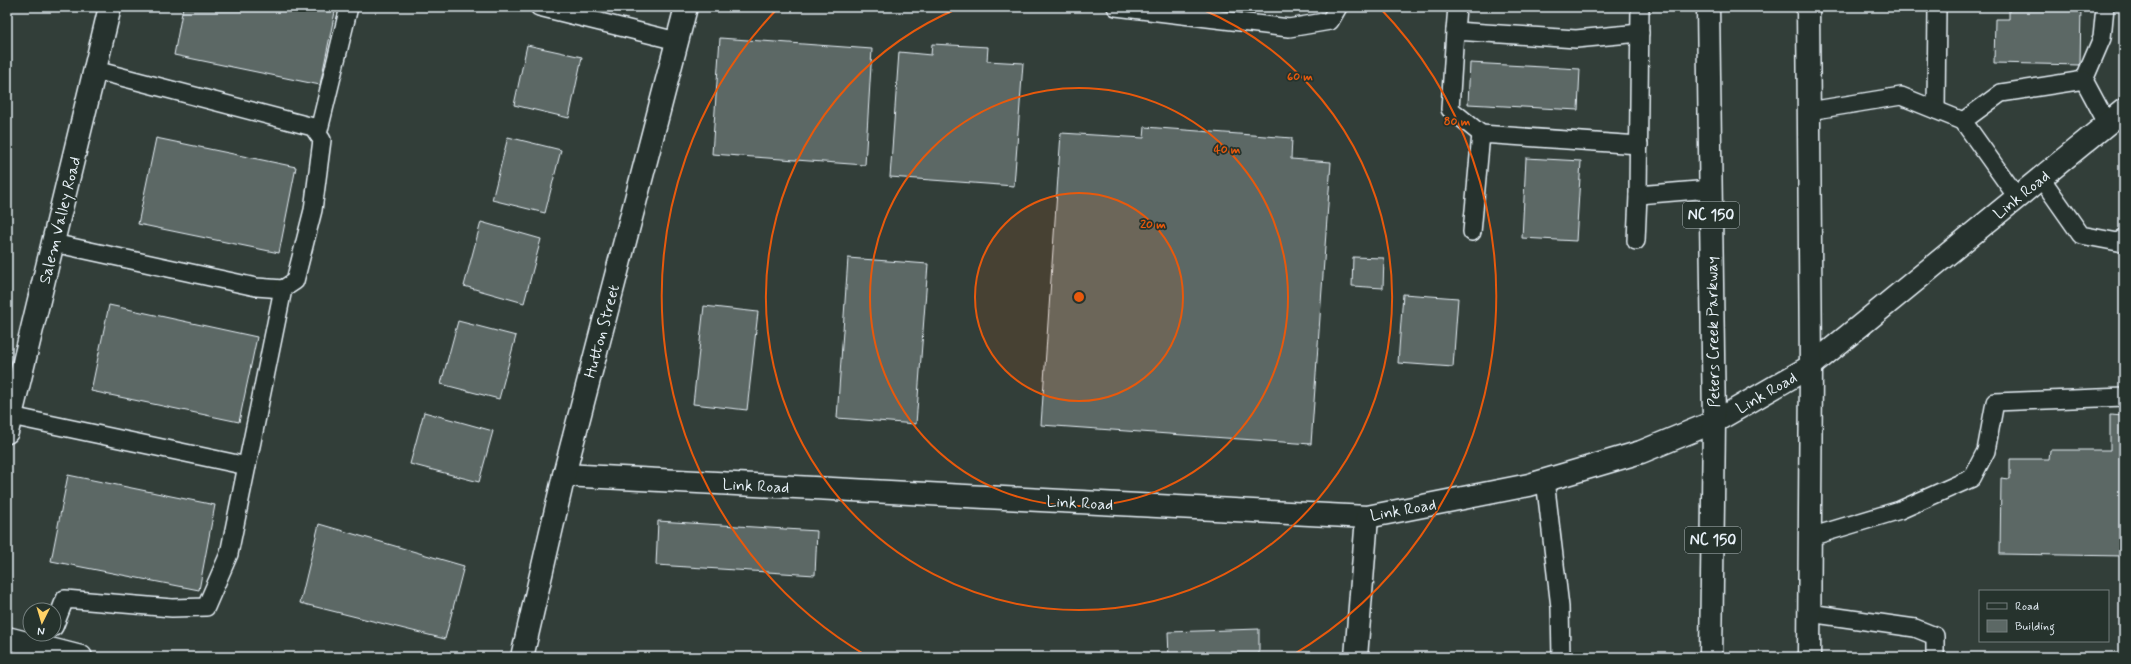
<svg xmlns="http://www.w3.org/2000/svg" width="2131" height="664" font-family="Mynerve,sans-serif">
  <rect width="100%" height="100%" fill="#323e39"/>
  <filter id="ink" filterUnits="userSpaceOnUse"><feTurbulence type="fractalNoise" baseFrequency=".025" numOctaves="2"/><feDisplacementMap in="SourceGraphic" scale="8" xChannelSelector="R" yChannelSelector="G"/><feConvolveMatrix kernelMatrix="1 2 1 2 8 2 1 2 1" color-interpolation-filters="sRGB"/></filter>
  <g filter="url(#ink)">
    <g fill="#5c6865" stroke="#e8f1f8">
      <path d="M183,7H336L320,85L174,55Z"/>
      <path d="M2009,7H2081L2080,65L1994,63L1995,19H2009Z"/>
      <path d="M720,38L872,49L865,165L712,154Z"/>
      <path d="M932,44L988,47L987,61L1023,63L1014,186L890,177L899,52L931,55Z"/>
      <path d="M527,45L582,57L569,118L514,105Z"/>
      <path d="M1470,63L1580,69L1578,110L1468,104Z"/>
      <path d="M1145,127L1292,138L1291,159L1331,162L1311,444L1041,425L1061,133L1144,138Z"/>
      <path d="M508,137L561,150L545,213L492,200Z"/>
      <path d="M156,138L296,167L279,253L138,224Z"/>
      <path d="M1526,158L1581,161L1576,241L1522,238Z"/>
      <path d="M481,222L541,239L524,303L464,286Z"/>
      <path d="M1353,257L1384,258L1383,288L1352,286Z"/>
      <path d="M848,258L928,264L916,424L837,418Z"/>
      <path d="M1403,294L1458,298L1453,367L1398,363Z"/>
      <path d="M109,305L257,337L239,422L91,391Z"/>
      <path d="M704,306L758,312L747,410L693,404Z"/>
      <path d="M458,321L516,336L499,399L441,384Z"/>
      <path d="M424,412L493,431L479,482L410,464Z"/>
      <path d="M2110,415L2124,416V556L2000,554L2001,478L2010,479V459H2049L2050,450H2110Z"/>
      <path d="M68,475L215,505L199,590L51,561Z"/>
      <path d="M658,521L817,531L815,575L656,565Z"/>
      <path d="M319,524L464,566L445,639L300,603Z"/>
      <path d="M1259,629V657H1169L1168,632Z"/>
    </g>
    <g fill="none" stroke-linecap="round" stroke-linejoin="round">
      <g stroke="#e8f1f8" stroke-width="20">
        <g id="lane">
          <path d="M539,7L677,41"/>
          <path d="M1116,7L1289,28L1330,21L1338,7"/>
          <path d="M1640,7L1638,195L1710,189"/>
          <path d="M1455,31L1457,7"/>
          <path d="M2084,80L2102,38L2105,7"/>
          <path d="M1936,110L1937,7"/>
          <path d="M1809,111L1901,96L1963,121"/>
          <path d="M318,134L349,7"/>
          <path d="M1481,134L1450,109L1455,31L1576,39L1640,33"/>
          <path d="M2041,178L2081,235L2118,242L2124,238"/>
          <path d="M2017,197L1963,121L2001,93L2084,80L2107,123"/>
          <path d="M1472,232L1481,134L1639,145"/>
          <path d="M1636,241L1638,195"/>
          <path d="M53,243L256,287L283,289L295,281L313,210L322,140L313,127L95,70"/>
          <path d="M11,416L247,466"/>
          <path d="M1545,480L1560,607L1561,657"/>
          <path d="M1810,537L1900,510L1972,478L1986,451L1995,402L2124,397"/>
          <path d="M1809,613L1915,628L1935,636V657"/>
          <path d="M54,627L65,599L172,608L206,607L229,554L283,289"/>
        </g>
      </g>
      <g stroke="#e8f1f8" stroke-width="25">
        <g id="street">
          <path d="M7,432L110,7"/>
          <path d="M564,475L1367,517L1529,485L1641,452L1714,422L1811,366L2124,110"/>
          <path d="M7,638L81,657"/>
          <path d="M522,657L564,475L686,7"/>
          <path d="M1356,657L1367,517"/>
        </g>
      </g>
      <g stroke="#e8f1f8" stroke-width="25">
        <g id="primary">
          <path d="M1708,7L1714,422L1711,657"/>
          <path d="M1808,7L1811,366L1809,657"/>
        </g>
      </g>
      <use href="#lane" stroke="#26332d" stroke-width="17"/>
      <use href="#street" stroke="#26332d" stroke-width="22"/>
      <use href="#primary" stroke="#26332d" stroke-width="22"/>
    </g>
  </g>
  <circle cx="1079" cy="297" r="104" fill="#e8590c" fill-opacity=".12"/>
  <g fill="none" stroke="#e8590c" stroke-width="2">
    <circle cx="1079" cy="297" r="104"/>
    <circle cx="1079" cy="297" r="209"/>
    <path d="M1199 8A313 313 0 1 1 959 8"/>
    <path d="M867 656A417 417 0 0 1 779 7M1379 7A417 417 0 0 1 1291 656"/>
  </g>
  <g text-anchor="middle" stroke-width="3.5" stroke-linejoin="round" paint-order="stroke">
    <g fill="#26332d" stroke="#aeb8bb" stroke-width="1">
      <rect x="1683" y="202" width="56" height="26" rx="3"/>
      <rect x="1685" y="527" width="56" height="26" rx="3"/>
    </g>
    <g font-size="15" font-weight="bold" fill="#e8f1f8">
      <text x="1711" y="220">NC 150</text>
      <text x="1713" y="545">NC 150</text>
    </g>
    <g font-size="16" fill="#e8f1f8" stroke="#26332d">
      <text transform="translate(2021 194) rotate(-39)" y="6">Link Road</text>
      <text transform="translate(59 220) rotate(-76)" y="6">Salem Valley Road</text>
      <text transform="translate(601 331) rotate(-75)" y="6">Hutton Street</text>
      <text transform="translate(1712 332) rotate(-91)" y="6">Peters Creek Parkway</text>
      <text transform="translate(1766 392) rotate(-30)" y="6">Link Road</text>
      <text transform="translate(756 485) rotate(3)" y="6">Link Road</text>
      <text transform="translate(1080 502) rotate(3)" y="6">Link Road</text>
      <text transform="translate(1403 509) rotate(-10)" y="6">Link Road</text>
    </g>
  </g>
  <circle cx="1079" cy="297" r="6" fill="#e8590c" stroke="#26332d" stroke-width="2"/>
  <g font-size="12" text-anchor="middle" font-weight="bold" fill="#e8590c" stroke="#26332d" stroke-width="3.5" stroke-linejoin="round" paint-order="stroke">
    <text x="1300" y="80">60 m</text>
    <text x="1457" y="125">80 m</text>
    <text x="1227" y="153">40 m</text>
    <text x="1153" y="228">20 m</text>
  </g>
  <rect width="2131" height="664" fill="none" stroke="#26332d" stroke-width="24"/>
  <rect x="12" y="12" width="2107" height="640" fill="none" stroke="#e8f1f8" stroke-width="1.5" filter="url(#ink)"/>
  <rect x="1979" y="590" width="130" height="52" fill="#26332d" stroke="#747f7e"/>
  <rect x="1987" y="603" width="20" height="6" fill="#26332d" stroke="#747f7e"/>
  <text x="2015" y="610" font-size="12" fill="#e8f1f8">Road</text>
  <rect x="1987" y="620" width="20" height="12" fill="#5c6865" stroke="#747f7e"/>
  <text x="2015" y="630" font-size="12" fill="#e8f1f8">Building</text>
  <g transform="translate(42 622) rotate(185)"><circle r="19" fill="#26332d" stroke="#747f7e"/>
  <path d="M0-3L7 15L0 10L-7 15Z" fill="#ffd166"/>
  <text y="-6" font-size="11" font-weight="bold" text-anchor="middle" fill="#e8f1f8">N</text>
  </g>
</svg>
